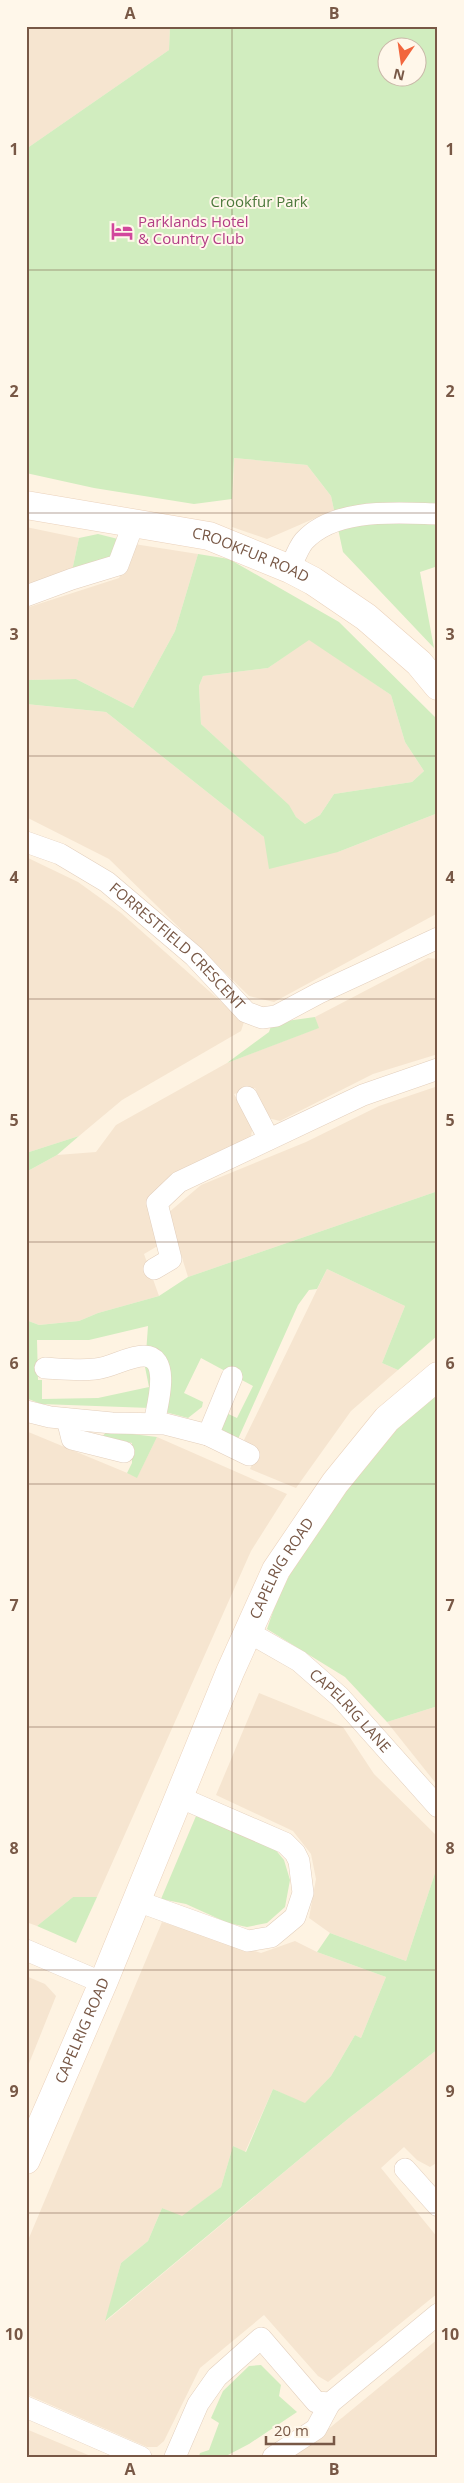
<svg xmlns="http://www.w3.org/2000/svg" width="464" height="2483" font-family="'Open Sans',sans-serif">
  <rect width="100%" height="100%" fill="#fef3e2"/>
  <g fill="#f6e5d0">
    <path d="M26,26H170L169,50L26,149Z"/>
    <path d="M234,458L307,465L331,496L334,510L267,539L232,527Z"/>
    <path d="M26,527L79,538L72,571L26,589Z"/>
    <path d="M134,544L198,554L175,631L133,708L76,679L26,680V608L119,578Z"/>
    <path d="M309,639L391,695L405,742L424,771L412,782L334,794L320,815L305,824L296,817L288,805L201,724L199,686L203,676L268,668Z"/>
    <path d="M26,704L106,712L264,837L338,852L438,813V913L274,1002L249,996L109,859L26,817Z"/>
    <path d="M26,857L78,882L121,913L244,1022L241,1031L122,1100L79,1136L26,1153Z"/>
    <path d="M428,958L438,959V1054L373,1074L280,1121L268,1118L255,1088L234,1094L253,1125L251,1136L148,1198L161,1244L144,1254L159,1296L98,1313L79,1321L39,1325L26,1320V1172L57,1155L96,1152L116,1125L227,1063L318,1028L315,1017Z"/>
    <path d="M438,1086V1191L188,1277L168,1213L201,1185L306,1142L379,1106Z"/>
    <path d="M327,1269L405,1306L382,1363L398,1370L351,1411L296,1488L250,1469L258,1449L244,1440Z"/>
    <path d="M26,1431L137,1477L157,1437L287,1494L251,1551L97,1897H73L37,1926L26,1922Z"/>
    <path d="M259,1693L343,1727L374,1774L438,1837V1864L406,1961L330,1933L309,1918L316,1879L311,1854L293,1831L216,1795Z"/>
    <path d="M438,1706V1786L387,1722Z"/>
    <path d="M162,1922L261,1953L295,1941L317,1952L386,1977L361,2038L355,2035L331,2076L305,2104L273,2089L245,2152L233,2146L221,2187L182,2217L162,2208L148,2241L121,2263L106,2321L349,2118L438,2049V2162L430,2167L417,2160L404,2147L381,2168L438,2238V2293L328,2382L318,2376L264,2315L200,2368L164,2441L157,2447H147L26,2394V2245Z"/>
    <path d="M26,1976L45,1984L56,1996L26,2071Z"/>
    <path d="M438,2339V2457H287L326,2431Z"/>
    <path d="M26,2429L93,2457H26Z"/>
  </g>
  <g fill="#d1edbf" fill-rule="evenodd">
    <path d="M170,26H438V566L420,572L434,648L343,552L331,496L307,465L234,458L232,499L194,504L94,488L26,473V149L169,50ZM386,48H416V78H386Z"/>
    <path d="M98,534L118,539L109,560L72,571L79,538Z"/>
    <path d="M198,554L229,559L339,622L435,717L438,722V813L338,852L269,869L264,837L106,712L26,704V680L76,679L133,708L175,631ZM309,640L391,695L405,742L424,771L412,782L334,794L320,815L305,824L296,817L289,805L201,724L199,686L203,676L268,668Z"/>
    <path d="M315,1017L319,1028L227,1063L269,1032L272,1023Z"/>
    <path d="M79,1136L57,1155L26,1172V1153Z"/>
    <path d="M438,1191V1335L398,1370L382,1363L405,1306L327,1269L317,1289L309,1290L298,1305L238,1439L223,1432L218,1420L222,1411L237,1418L253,1386L201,1358L184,1393L203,1402L202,1407L188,1418L150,1408L41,1404L26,1398V1320L39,1325L79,1321L98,1313L159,1296L188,1277ZM148,1326L145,1367L149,1387L98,1398L42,1399V1380H38L37,1340H89Z"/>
    <path d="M438,1391V1706L387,1722L345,1677L267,1629L279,1594L324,1514L378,1443Z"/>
    <path d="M107,1431L157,1437L137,1478L127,1473L132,1463V1443L102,1437Z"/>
    <path d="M196,1816L274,1848L284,1860L290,1880L285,1907L267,1923L247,1927L228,1923L186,1904L161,1899Z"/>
    <path d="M438,1864V2049L349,2118L105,2321L121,2263L148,2241L162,2208L182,2216L221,2187L233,2146L246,2152L273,2089L305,2103L331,2076L355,2035L361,2038L386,1977L317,1952L330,1933L406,1961Z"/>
    <path d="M73,1897H97L76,1943L37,1926Z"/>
    <path d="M261,2365L281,2385L279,2396L297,2412L249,2444L226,2456L199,2457L200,2453L209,2450L219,2423L211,2418L223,2391L249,2366Z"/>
  </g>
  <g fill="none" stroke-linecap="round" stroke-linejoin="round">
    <g stroke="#e3cfbd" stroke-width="22">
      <g id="street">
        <path d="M290,569C294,560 298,548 304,541C335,507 396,513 438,514"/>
        <path d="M26,596L72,579L118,565L133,525"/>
        <path id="s1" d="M26,842L60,854L107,882L194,956L246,1012L262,1018L276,1016L319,993L438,938"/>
        <path d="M247,1097L269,1139"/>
        <path d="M154,1269L171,1259L157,1203L179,1182L363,1095L438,1069"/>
        <path d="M45,1368C61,1369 79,1371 95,1369C111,1368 128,1356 144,1356C172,1356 157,1407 154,1423"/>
        <path d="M26,1411L50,1417L112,1423L165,1424L208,1435L249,1455"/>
        <path d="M67,1419L72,1439L124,1452"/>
        <path d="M208,1435L232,1377"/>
        <path id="s2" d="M248,1632L299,1661L340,1697L438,1807"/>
        <path d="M137,1901L248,1941L271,1937L295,1917L303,1893L299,1861L295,1853L285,1843L179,1797"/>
        <path d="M26,1950L103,1983"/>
        <path d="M405,2169L438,2206"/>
        <path d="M26,2407L141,2457"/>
        <path d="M175,2457L198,2404L217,2377L261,2338L316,2402L330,2403L438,2314"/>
        <path d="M273,2457L316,2429L330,2403"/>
      </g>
    </g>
    <g stroke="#ebd2bc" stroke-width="29">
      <g id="secondary">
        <path id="s3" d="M26,505L209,536L290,569L313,581L366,617L419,663L438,686"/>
        <path id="s4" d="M26,2160L103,1983L230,1672L276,1570L335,1483L387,1419L438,1376"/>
      </g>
    </g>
    <use href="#street" stroke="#fff" stroke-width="21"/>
    <use href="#secondary" stroke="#fff" stroke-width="28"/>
  </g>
  <path fill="none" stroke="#785846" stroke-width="1" stroke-opacity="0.55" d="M232,26V2457M26,270H438M26,513H438M26,756H438M26,999H438M26,1242H438M26,1484H438M26,1727H438M26,1970H438M26,2213H438"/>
  <defs>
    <g id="hotel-bare" transform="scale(1.725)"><path d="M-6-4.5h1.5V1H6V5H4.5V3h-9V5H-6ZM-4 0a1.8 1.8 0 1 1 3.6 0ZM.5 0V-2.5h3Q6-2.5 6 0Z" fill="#d1479c" stroke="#fff7ea" stroke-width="2.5" paint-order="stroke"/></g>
  </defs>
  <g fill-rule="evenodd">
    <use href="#hotel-bare" x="122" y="231"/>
  </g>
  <g text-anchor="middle" stroke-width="4" stroke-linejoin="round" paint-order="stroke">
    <g font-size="15" fill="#4c793b" stroke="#fff7ea">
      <text x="259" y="207">Crookfur Park</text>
    </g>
    <g font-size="15" fill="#b23c85" stroke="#fff7ea" text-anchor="start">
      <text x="138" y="227">Parklands Hotel<tspan x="138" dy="17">&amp; Country Club</tspan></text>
    </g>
    <g font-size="15" fill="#785846" stroke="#fff7ea">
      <text dy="5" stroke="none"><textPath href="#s3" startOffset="231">CROOKFUR ROAD</textPath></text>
      <text dy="5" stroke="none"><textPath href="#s1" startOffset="186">FORRESTFIELD CRESCENT</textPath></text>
      <text dy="5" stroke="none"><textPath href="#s4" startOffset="645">CAPELRIG ROAD</textPath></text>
      <text dy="5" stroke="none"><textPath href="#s2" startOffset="130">CAPELRIG LANE</textPath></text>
      <text dy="5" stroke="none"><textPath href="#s4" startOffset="141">CAPELRIG ROAD</textPath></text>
    </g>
  </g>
  <rect width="464" height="2483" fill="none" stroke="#fff7ea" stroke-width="55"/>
  <g transform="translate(402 62) rotate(193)"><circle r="24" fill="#fff7ea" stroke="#c9b7a8"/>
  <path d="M0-4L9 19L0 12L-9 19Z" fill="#f2663d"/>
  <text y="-8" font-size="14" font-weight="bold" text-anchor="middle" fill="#785846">N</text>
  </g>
  <path d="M266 2436v8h68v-8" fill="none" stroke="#785846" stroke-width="2.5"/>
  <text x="274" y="2436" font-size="15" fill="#785846" stroke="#fff7ea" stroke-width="4" paint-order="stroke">20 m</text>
  <rect x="28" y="28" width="408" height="2428" fill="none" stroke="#785846" stroke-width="2"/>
  <g font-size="16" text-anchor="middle" font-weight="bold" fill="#785846">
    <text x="130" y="19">A</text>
    <text x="334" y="19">B</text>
    <text x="14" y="155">1</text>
    <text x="450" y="155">1</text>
    <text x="14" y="397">2</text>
    <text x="450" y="397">2</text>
    <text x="14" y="640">3</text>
    <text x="450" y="640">3</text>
    <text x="14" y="883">4</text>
    <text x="450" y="883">4</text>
    <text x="14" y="1126">5</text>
    <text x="450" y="1126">5</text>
    <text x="14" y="1369">6</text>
    <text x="450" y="1369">6</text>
    <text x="14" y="1611">7</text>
    <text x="450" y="1611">7</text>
    <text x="14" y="1854">8</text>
    <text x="450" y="1854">8</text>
    <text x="14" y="2097">9</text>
    <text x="450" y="2097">9</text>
    <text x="14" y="2340">10</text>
    <text x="450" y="2340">10</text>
    <text x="130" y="2475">A</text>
    <text x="334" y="2475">B</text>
  </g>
</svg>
